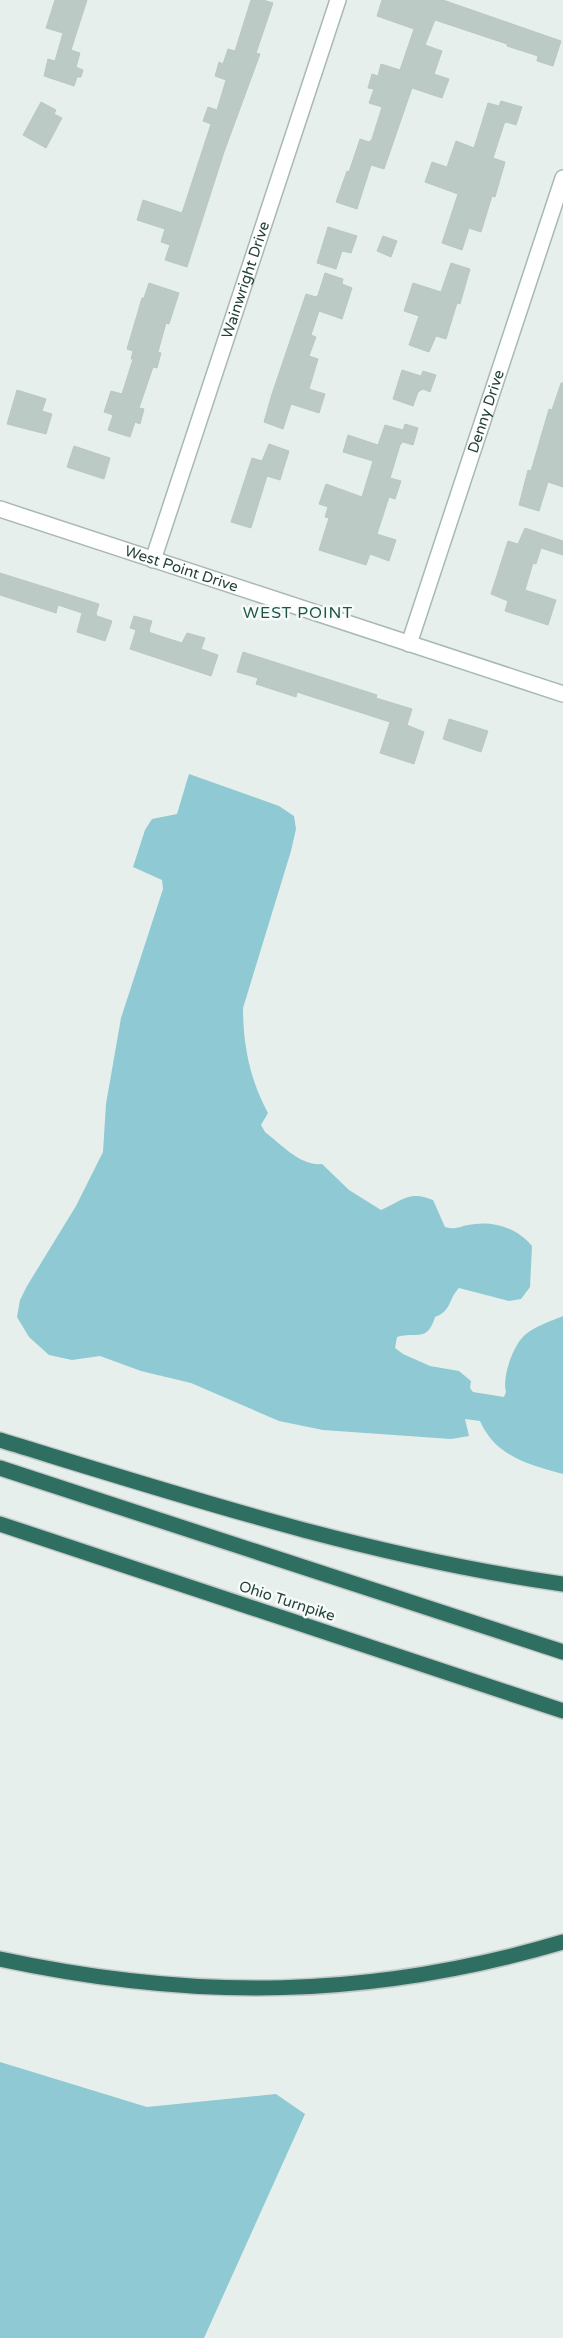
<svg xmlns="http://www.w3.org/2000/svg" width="563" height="2338" font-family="'Varela Round',sans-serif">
  <rect width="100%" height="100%" fill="#e6efeb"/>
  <g fill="#8ec9d4">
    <path d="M189,774L279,806L294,816L296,829L291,851L243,1008C243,1045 250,1080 268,1113L261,1125L265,1132C282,1145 300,1166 322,1164L349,1190L381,1210C402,1201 409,1190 433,1200L445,1227C455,1230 458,1227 468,1225C492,1220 516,1227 532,1246L530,1287L521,1299L509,1301L459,1288C448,1299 452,1311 435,1317C427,1343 417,1331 397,1337L395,1348L403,1354L430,1366L459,1371L471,1381L470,1388L473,1392L504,1397L506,1392C502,1378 512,1349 522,1338C530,1328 551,1321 563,1316V1474C529,1465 495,1456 480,1421L465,1419L469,1436L451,1439L323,1430L279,1421L191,1383L141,1371L100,1356L72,1360L49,1355L29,1337L17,1317L20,1300L27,1286L76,1206L103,1152L106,1104L121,1018L163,889L162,880L133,867L145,830L152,819L177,814Z"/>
    <path d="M0,2062L147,2107L276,2094L305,2114L204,2338H0Z"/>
  </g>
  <g fill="#bbcac4" stroke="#b8c9c2">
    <path d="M55,0H87L71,50L80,53L76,67L83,70L81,77H77L74,86L44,76L48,59L55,61L63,33L46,28Z"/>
    <path d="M251,0H263L273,3L256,53L260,54L224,152L187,267L165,260L170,245L161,242L165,229L137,220L143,200L182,213L211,124L203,121L208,107L217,110L226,80L215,76L219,62L223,64L228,49L235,51Z"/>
    <path d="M382,0H443L561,41L553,66L537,61L538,56L507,46V44L435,20L425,45L442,51L434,74L449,79L442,98L412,88L384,169L371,165L357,209L336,202L347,171L349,172L360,139L369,142L372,139L382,107L369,103L374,89L368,88L372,74L378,76L381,64L400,70L414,29L377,16Z"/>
    <path d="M501,101L522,107L516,125L506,122L504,124L493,158L505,162L495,197L492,196L481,232L469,228L462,250L442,243L458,194L425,182L432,162L447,167L456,141L474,148L488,103L499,106Z"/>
    <path d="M41,102L56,110L54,114L62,118L46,148L23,135Z"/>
    <path d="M328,227L357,236L351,253L342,251L336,269L317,263Z"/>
    <path d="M383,236L397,241L391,257L377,251Z"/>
    <path d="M451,263L470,269L460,304L457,303L446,339L436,336L429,352L409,345L419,316L404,311L413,283L441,292Z"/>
    <path d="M325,273L343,279L342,284L352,288L342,319L319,311L311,335L316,337L309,356L318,359L309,389L325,394L319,413L291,404L283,429L264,422L272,394L306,294L316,297L318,295Z"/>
    <path d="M149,283L179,293L169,324L166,323L158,352L161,353L157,368L153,367L139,408L144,409L140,424L135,422L130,437L108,430L113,415L104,412L111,391L122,394L133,359H131L133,351L127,349L142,298H144Z"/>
    <path d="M402,370L421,376L423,371L436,375L430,392L423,389L418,392L413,406L393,399Z"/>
    <path d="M561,383H563V487L548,482L539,511L519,505L528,470L531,471L549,409L552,410Z"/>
    <path d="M17,390L46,399L42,411L52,414L46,434L7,424Z"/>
    <path d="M405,424L418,428L413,445L403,442L400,445L390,478L401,481L395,499L389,497L377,534L396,540L389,561L370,554L366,565L319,550L329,518L325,517L328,507L319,504L326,484L362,497L373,461L343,452L348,435L378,445L385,425L403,430Z"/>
    <path d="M269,444L289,451L280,480L267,476L251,528L231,522L252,458L262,461Z"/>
    <path d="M74,446L110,458L104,479L67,467Z"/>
    <path d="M525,528L563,541V555L541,548L536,564L533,563L525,590L556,600L548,625L505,611L508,601L491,594L508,541L518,544Z"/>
    <path d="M0,573L99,604L96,614L97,616L112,621L105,641L77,632L82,613L58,605L56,613L0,595Z"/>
    <path d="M134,616L152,621L149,631L151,633L182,643L187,633L205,638L201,649L218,655L211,676L130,649L136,630L130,628Z"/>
    <path d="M243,652L377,695L376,698L412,709L407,725L424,732L414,764L380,753L390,722L297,692L296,697L256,684L258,678L237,672Z"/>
    <path d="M449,719L488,731L481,752L443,739Z"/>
  </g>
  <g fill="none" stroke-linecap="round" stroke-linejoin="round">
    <g stroke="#a8b8b2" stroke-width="18">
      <g id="minor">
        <path id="s1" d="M0,509L563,694"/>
        <path id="s2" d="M153,560L338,0"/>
        <path id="s3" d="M409,644L563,178"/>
      </g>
    </g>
    <g stroke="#c2cac8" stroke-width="18">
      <g id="highway">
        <path d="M0,1440C186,1497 370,1557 563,1584"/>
        <path d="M0,1468L563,1652"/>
        <path d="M0,1524L563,1711"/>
        <path d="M0,1959C196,2001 370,1999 563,1942"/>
      </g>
    </g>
    <use href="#minor" stroke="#fff" stroke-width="15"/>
    <use href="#highway" stroke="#2f6f62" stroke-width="15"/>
  </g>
  <g text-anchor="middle" stroke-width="5" stroke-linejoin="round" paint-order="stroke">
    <g font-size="15" fill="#24423a" stroke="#f7fbf9">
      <text dy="5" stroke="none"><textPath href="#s2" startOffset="295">Wainwright Drive</textPath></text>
      <text dy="5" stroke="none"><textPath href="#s3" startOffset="245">Denny Drive</textPath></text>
      <text dy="5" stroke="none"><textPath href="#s1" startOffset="191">West Point Drive</textPath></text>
      <text transform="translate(287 1601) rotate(18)" y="5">Ohio Turnpike</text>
    </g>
    <g font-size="16" letter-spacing="1" fill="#1f5548" stroke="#f7fbf9">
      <text x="298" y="618">WEST POINT</text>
    </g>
  </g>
</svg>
